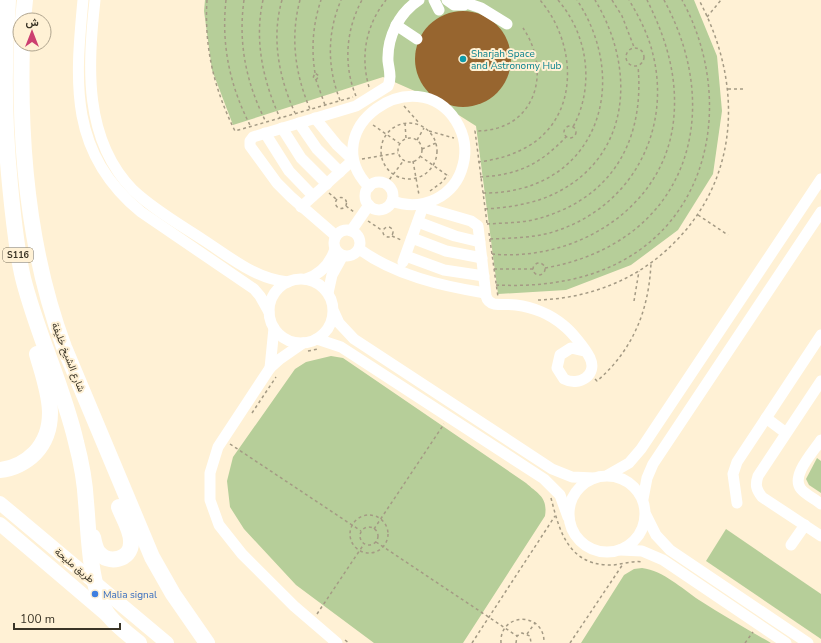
<svg xmlns="http://www.w3.org/2000/svg" width="821" height="643" font-family="'Nunito Sans',Vazirmatn,sans-serif">
  <rect width="100%" height="100%" fill="#fff1d5"/>
  <g fill="#b6ce99">
    <path d="M205,0H694L717,56L722,111L713,174L678,230L631,265L566,290L498,294L476,126L435,100L383,77L233,125L212,70L204,11Z"/>
    <path d="M331,356L343,358L526,483C538,494 548,497 545,516L463,643H374L296,585L244,529L230,507L227,481L233,457L295,369L306,362Z"/>
    <path d="M817,458L821,461V493L809,485L806,479Z"/>
    <path d="M726,529L821,594V639L706,561Z"/>
    <path d="M642,568C664,571 681,588 699,600C722,615 747,629 771,643H581L624,575L634,569Z"/>
  </g>
  <circle fill="#97652f" cx="463" cy="59" r="48"/>
  <g fill="none" stroke-linecap="round" stroke-linejoin="round">
    <g stroke="#a49a84" stroke-width="1.5" stroke-dasharray="3 3" stroke-linecap="butt">
      <path d="M207,0C204,47 214,89 235,131L353,97"/>
      <path d="M226,0C221,45 230,87 251,127"/>
      <path d="M244,0C238,43 246,83 266,122"/>
      <path d="M263,0C254,40 263,81 280,118"/>
      <path d="M282,0C271,38 279,78 295,113"/>
      <path d="M300,0C290,37 295,74 310,109"/>
      <path d="M558,0C588,35 595,86 573,127"/>
      <path d="M612,0L622,16L634,47"/>
      <path d="M707,17L721,0"/>
      <circle cx="635" cy="57" r="9"/>
      <path d="M315,73C311,48 313,24 321,0"/>
      <path d="M316,80L319,76L315,73L313,78L316,80L325,105"/>
      <path d="M369,87C360,56 366,25 386,0"/>
      <path d="M728,89H746"/>
      <path d="M356,96C343,65 346,29 362,0"/>
      <path d="M340,100C327,67 327,33 341,0"/>
      <path d="M404,106L420,124"/>
      <circle cx="409" cy="151" r="28"/>
      <path d="M405,123L406,138"/>
      <path d="M373,125L399,143"/>
      <circle cx="570" cy="132" r="6"/>
      <path d="M429,131L454,138"/>
      <circle cx="410" cy="150" r="12"/>
      <path d="M417,140L424,128"/>
      <path d="M422,149L436,143"/>
      <path d="M420,156L448,176"/>
      <path d="M362,159L398,153"/>
      <path d="M413,161L419,195"/>
      <path d="M478,162C495,160 510,156 525,148C581,118 577,43 540,0"/>
      <path d="M480,177C519,175 540,164 566,137"/>
      <path d="M386,184L404,160"/>
      <path d="M430,191L441,183L448,175"/>
      <path d="M329,193L336,199"/>
      <path d="M483,193C593,194 634,87 577,0"/>
      <circle cx="341" cy="203" r="5.5"/>
      <path d="M346,206L354,212"/>
      <path d="M485,209C504,208 524,205 542,199C630,166 639,73 595,0"/>
      <path d="M698,215L728,235"/>
      <path d="M368,221L383,231"/>
      <path d="M487,223L475,131C535,132 553,72 523,28"/>
      <path d="M487,224C502,223 518,223 533,220C610,201 645,143 638,66"/>
      <circle cx="388" cy="232" r="5"/>
      <path d="M489,233L498,297"/>
      <path d="M392,236L401,240"/>
      <path d="M490,239C513,238 535,238 556,231C635,205 674,125 651,47C646,30 638,15 629,0"/>
      <path d="M492,254C573,262 661,211 673,125C679,80 667,40 647,0"/>
      <circle cx="539" cy="269" r="6"/>
      <path d="M545,268C683,244 728,118 664,0"/>
      <path d="M494,269H533"/>
      <path d="M496,285C538,287 582,282 620,262C717,211 731,89 682,0"/>
      <path d="M538,300C580,299 623,285 656,259C739,193 747,90 699,0"/>
      <path d="M634,301L639,271"/>
      <path d="M308,351L318,349"/>
      <path d="M595,379L597,381C633,350 649,310 651,263"/>
      <path d="M252,413L276,377"/>
      <path d="M230,444L361,531"/>
      <path d="M551,498C559,529 567,563 607,565C619,566 631,560 643,562"/>
      <circle cx="369" cy="534" r="19"/>
      <circle cx="369" cy="536" r="9"/>
      <path d="M374,529L444,424"/>
      <path d="M376,542L517,636"/>
      <path d="M317,614L364,544"/>
      <path d="M527,634L535,623"/>
      <path d="M345,640L349,643"/>
      <path d="M472,643L555,516"/>
      <path d="M501,643C499,612 545,611 544,643"/>
      <path d="M516,643L517,636L522,633L530,636L531,643"/>
      <path d="M570,643L623,564"/>
      <path d="M745,643L753,632"/>
    </g>
    <g stroke="#fff" stroke-width="11">
      <path d="M83,0C75,84 69,153 141,212L254,289L260,296L269,312"/>
      <path d="M95,0C88,66 83,139 133,190C153,209 179,224 202,239C230,257 255,279 288,282"/>
      <path d="M434,0L439,10"/>
      <path d="M447,0L454,5H464"/>
      <path d="M458,0L481,8L507,24"/>
      <path d="M396,25L417,39"/>
      <path d="M299,123L317,149L340,172"/>
      <path d="M282,128L301,158L327,184"/>
      <path d="M265,133L289,171L313,196"/>
      <circle cx="379" cy="196" r="14"/>
      <path d="M369,187C313,129 416,58 456,121C464,134 467,150 463,165C455,197 422,212 392,201"/>
      <path d="M301,207L353,160L337,145L315,118"/>
      <path d="M423,207L471,221L478,226L486,296C487,300 490,303 494,304C501,305 509,304 516,305C532,307 550,314 563,325C571,331 585,348 590,358C598,375 579,387 564,379L557,368L560,355L571,348L584,351"/>
      <path d="M418,222L455,236L480,242"/>
      <circle cx="347" cy="243" r="13"/>
      <path d="M351,231L369,205"/>
      <path d="M336,236L291,197L277,183L250,146V141L253,137L356,106L388,86C392,77 389,70 388,61C387,37 399,13 419,0"/>
      <path d="M412,238L446,251L482,258"/>
      <path d="M359,249C395,275 441,286 485,293"/>
      <path d="M406,256L444,270L484,276"/>
      <path d="M403,262L424,204"/>
      <path d="M306,279C321,274 330,264 335,249"/>
      <circle cx="301" cy="311" r="32"/>
      <path d="M328,293L332,275L342,257"/>
      <path d="M334,312L339,323L354,339L552,469L572,477L594,478"/>
      <path d="M317,339L341,347L544,479L560,495L568,517"/>
      <path d="M303,343L280,359L270,368L218,447L210,473V500L219,525L242,554L294,606L337,643"/>
      <path d="M270,368L274,328"/>
      <path d="M821,381L758,476C755,485 756,489 762,497L821,536"/>
      <path d="M766,418L786,433"/>
      <path d="M821,440C814,451 790,476 801,489C806,495 815,499 821,504"/>
      <path d="M608,475L629,463L641,449L821,179"/>
      <circle cx="607" cy="514" r="38"/>
      <path d="M643,499L647,478L653,464L821,212"/>
      <path d="M737,503L733,474L737,462L821,335"/>
      <path d="M646,515L656,535L670,550L808,643"/>
      <path d="M791,545L805,525"/>
      <path d="M620,550L642,551L663,560L786,643"/>
    </g>
    <g stroke="#fff" stroke-width="14">
      <path d="M0,503L167,643"/>
      <path d="M0,524L108,616"/>
    </g>
    <g stroke="#fff" stroke-width="16">
      <path d="M8,0C3,62 4,124 10,185C13,216 16,248 23,278C37,334 63,386 76,442C81,461 85,482 86,502C89,533 89,591 109,616C117,626 129,635 139,643"/>
      <path d="M23,20L25,0"/>
      <path d="M22,44C19,146 28,251 64,347L152,557L173,594L207,643"/>
      <path d="M0,470C13,469 26,462 35,453C62,424 46,386 37,354"/>
      <path d="M93,537C94,542 95,548 98,552C108,565 131,560 131,543C132,531 123,518 119,507"/>
    </g>
  </g>
  <circle fill="#0f9aa8" stroke="#fff1d5" stroke-width="1.5" cx="463" cy="59" r="4"/>
  <circle fill="#3f7fe0" stroke="#fff1d5" stroke-width="1.5" cx="95" cy="594" r="4"/>
  <g text-anchor="middle" stroke-width="4" stroke-linejoin="round" paint-order="stroke">
    <rect fill="#fff1d5" stroke="#756d5a" stroke-width="1" x="3" y="248" width="30" height="14" rx="3"/>
    <g font-size="9" font-weight="bold" fill="#3a3426">
      <text x="18" y="258">S116</text>
    </g>
    <g font-size="10" fill="#0d838f" stroke="#fff1d5" text-anchor="start">
      <text x="471" y="57">Sharjah Space<tspan x="471" dy="12">and Astronomy Hub</tspan></text>
    </g>
    <g font-size="10" fill="#3a3426" stroke="#fff1d5">
      <text transform="translate(69 357) rotate(68)" y="4">شارع الشيخ خليفة</text>
      <text transform="translate(75 565) rotate(40)" y="4">طريق مليحة</text>
    </g>
    <g font-size="10" fill="#366cbe" stroke="#fff1d5" text-anchor="start">
      <text x="103" y="598">Malia signal</text>
    </g>
  </g>
  <g transform="translate(32 32)"><circle r="19" fill="#fff1d5" stroke="#b0a58f"/>
  <path d="M0-3L7 15L0 10L-7 15Z" fill="#cc3f70"/>
  <text y="-6" font-size="11" font-weight="bold" text-anchor="middle" fill="#3a3426">ش</text>
  </g>
  <path d="M14 623v6h106v-6" fill="none" stroke="#3a3426" stroke-width="2"/>
  <text x="20" y="623" font-size="12" fill="#3a3426" stroke="#fff1d5" stroke-width="3" paint-order="stroke">100 m</text>
</svg>
